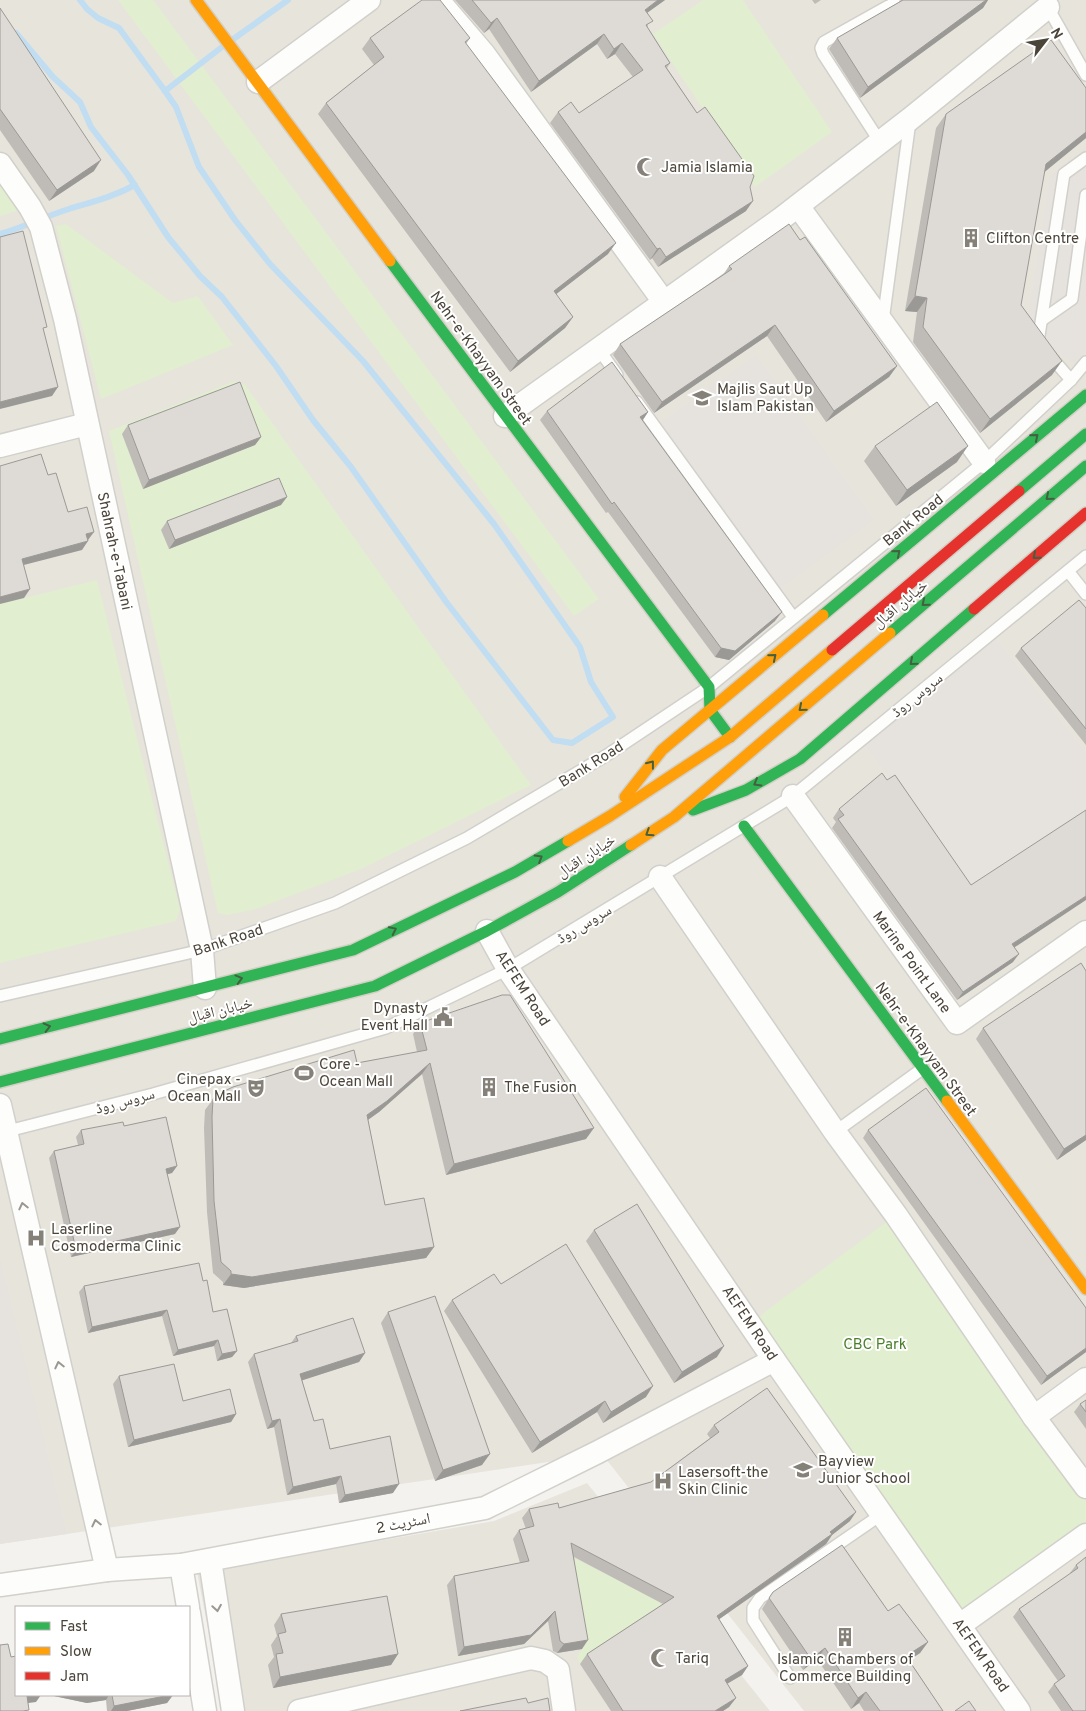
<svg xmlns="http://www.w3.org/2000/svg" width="1086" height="1711" font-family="Overpass,'Noto Naskh Arabic',sans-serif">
  <rect width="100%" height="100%" fill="#f4f2ee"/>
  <g fill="#e7e4dc">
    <path d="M0,0H1086V1711H804L602,1454L0,1544Z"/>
    <path d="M587,1483L770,1711H224L197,1572L494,1521Z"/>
  </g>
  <g fill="#e1eecf">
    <path d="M118,0H153L599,599L574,616Z"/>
    <path d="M703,0H743L832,132L755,187L653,34Z"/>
    <path d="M0,164L30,207L0,216Z"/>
    <path d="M66,224L173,303L198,296L233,345L101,399L56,226Z"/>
    <path d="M235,381L245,385L531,785L361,869L256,909L227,915L218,913L109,431Z"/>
    <path d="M97,580L180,909L176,921L0,963V604Z"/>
    <path d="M896,1215L1086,1487V1535L960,1625L751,1325L766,1311Z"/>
    <path d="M576,1552L574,1558L660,1602L675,1629L601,1650L580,1664L577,1657L582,1649L542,1583Z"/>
  </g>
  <g fill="#e6e3df">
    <path d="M1086,148V351L1076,365L1026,328L1050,177Z"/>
    <path d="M756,355L874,520L766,599L648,432Z"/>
    <path d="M991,633L1086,753V810L968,885L861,740Z"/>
    <path d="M0,1258L67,1534L0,1544Z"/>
  </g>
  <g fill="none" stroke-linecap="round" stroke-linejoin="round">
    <g stroke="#c0ddf1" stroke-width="6">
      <path d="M16,33L53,77L80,102L91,127L128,175L168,237L200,276L222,297L276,366L313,420L351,467L447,603L553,740L572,743L613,717L591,682L580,647L494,524L363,361L270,264L235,220L199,167L176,107L165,91L119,28L98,18L87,9L80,0"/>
      <path d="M232,40L288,0"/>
      <path d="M165,91L222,47"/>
      <path d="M0,234C24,227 46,216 69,209C92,202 113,197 135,185"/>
    </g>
    <g stroke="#d2d0cb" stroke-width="14">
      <g id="lane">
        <path d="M1046,4L1086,75"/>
        <path d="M880,142L823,54L821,48L824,42L892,4L894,0"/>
        <path d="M1042,320L1072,299L1086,195"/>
        <path d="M883,321L910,121"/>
        <path d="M598,348L617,375"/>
        <path d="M1071,380L1038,342L1064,174L1086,158"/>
        <path d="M637,402L793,617"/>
        <path d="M1068,571L1086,594"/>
        <path d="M0,996L202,950L335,903L467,838L607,755L709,687L984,462L1071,380L1086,362"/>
        <path d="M4,1132L153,1094L386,1028L508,969L793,796L1086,556"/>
        <path d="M835,1132L922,1069"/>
        <path d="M790,1678L753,1620V1608L760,1598L882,1514"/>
      </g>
    </g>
    <g stroke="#d2d0cb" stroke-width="25">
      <g id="street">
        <path d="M438,0L484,54L664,302"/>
        <path d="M258,82L369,0"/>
        <path d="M0,164L30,207L41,227L65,319L202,950L205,988"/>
        <path d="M798,206L984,462"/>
        <path d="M505,416L782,218L910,119L1048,7"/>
        <path d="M0,446L87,424"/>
        <path d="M793,796L957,1023L1086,932"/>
        <path d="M660,877L835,1132L896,1215L1034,1417L1086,1487"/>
        <path d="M487,931L508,969L774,1360L1019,1711"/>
        <path d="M0,1105L107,1570"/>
        <path d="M1034,1417L1086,1379"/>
        <path d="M210,1560L233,1711"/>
        <path d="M181,1565L188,1607"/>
        <path d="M0,1585L107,1570L181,1565L485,1508L598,1452L774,1360"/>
        <path d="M189,1613L205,1711"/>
        <path d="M960,1625L1086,1535"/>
        <path d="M299,1711L531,1658L545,1661L558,1670L564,1711"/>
      </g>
    </g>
    <g stroke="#d3cfc5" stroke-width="14">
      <g id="fast">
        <path d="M390,261L709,687L710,710L730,737"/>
        <path d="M1019,491L1086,434"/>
        <path d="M823,615L1086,395"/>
        <path d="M890,633L1086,466"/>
        <path d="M693,810L746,790L800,759L974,609"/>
        <path d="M744,826L947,1101"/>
        <path d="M0,1039L353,950L515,872L568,841"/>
        <path d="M0,1082L375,986L487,931L558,892L631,845"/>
      </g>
    </g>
    <g stroke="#d3cfc5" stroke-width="14">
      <g id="slow">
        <path d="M196,0L390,261"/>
        <path d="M625,797L662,750L823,615"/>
        <path d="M568,841L610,816L730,737L832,650"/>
        <path d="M631,845L674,817L890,633"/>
        <path d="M947,1101L1086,1289"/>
      </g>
    </g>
    <g stroke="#d3cfc5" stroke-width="14">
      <g id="jam">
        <path d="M974,609L1086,513"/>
        <path d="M832,650L1019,491"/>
      </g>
    </g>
    <use href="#lane" stroke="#fdfdfc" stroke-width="11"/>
    <use href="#street" stroke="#fdfdfc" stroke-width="22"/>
    <use href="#fast" stroke="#30b455" stroke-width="11"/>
    <use href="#slow" stroke="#ff9f0a" stroke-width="11"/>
    <use href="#jam" stroke="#e5322d" stroke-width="11"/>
  </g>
  <g fill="#bfbcb8">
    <path d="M455,0H665L647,13L648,28L670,63L667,68L697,113L750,187L746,211L658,267L652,258L650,260L550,123L558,112L579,113L633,77L615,54L607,59L597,44L531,92L489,29L484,33Z"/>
    <path d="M812,0H821L815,4Z"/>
    <path d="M901,0H988L983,8L860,98L829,49L837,38L901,1Z"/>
    <path d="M0,8L94,171L49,201L0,130Z"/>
    <path d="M370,38H470L466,44L608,254L556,294L573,317L565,328L510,372L318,114L326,103L374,65L362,49Z"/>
    <path d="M1086,88V138L1044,172L1021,305L1052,375L980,433L913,342L917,312L905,311L936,128L946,114Z"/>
    <path d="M800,240L897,366L889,377L826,422L767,336L654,413L613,355L620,344L723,275L729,266Z"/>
    <path d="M547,411L648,412L643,420L775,621L729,660L715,657L608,512L606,513L540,420Z"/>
    <path d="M128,425L261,437L255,445L143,489L122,434Z"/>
    <path d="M875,446L957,462L896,506L864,461Z"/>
    <path d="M281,505L169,549L161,530L167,521Z"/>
    <path d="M1086,608V745L1015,656L1021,648Z"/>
    <path d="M839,809L1014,947L1013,962L957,1000L832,828L836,822L833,818Z"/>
    <path d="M1086,971V1140L1057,1160L976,1039L983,1028Z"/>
    <path d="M420,1023L586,1139L446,1175L422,1074L379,1112L368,1120L385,1205L434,1247L426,1258L244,1288L223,1285V1282L213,1273L207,1212L204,1128L205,1110L216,1095L357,1063L417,1052L413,1034Z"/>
    <path d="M124,1126L177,1166L172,1173L167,1174L175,1234L71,1257L49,1158L54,1151L78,1145L76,1137L81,1130Z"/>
    <path d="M868,1130L1086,1352L1041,1385L863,1138Z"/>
    <path d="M594,1230L717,1357L674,1383L586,1241Z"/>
    <path d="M203,1281L213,1312L237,1351L232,1357L217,1361L214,1346L173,1356L162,1316L88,1333L79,1292L84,1286Z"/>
    <path d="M501,1284L646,1397L603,1423L597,1412L532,1453L444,1311L452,1300Z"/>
    <path d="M388,1312L482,1465L435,1481L381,1323Z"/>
    <path d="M296,1336L365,1353L359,1362L302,1380L314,1421L330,1449L393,1493L339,1503L336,1484L287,1495L274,1427L267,1429L248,1362L254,1354L291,1343Z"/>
    <path d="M119,1376L183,1401L236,1414L231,1422L128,1447L113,1384Z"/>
    <path d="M1086,1400V1429L1074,1412L1080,1404Z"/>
    <path d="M714,1425L850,1521L832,1535L826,1544L719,1619L748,1666L742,1675L727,1684L736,1698L729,1707L723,1711H611L580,1664L587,1654L663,1604L574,1557L582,1649L557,1653L553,1651L548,1621L524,1644L458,1656L447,1585L454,1576L520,1563L513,1539L519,1530L526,1529L522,1518L529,1509L559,1508L651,1482L710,1438L707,1434Z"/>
    <path d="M1086,1557V1711H1061L1048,1692L1054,1684L1058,1681L1013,1617L1019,1609L1071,1574L1070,1573L1076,1565Z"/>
    <path d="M773,1592L888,1611L928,1642L920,1653L909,1660L943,1711H864L859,1703L851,1709L817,1659L803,1670L762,1609Z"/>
    <path d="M281,1614L398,1654L391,1665L273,1688L268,1665L274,1657L271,1645L277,1636L274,1625Z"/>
    <path d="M54,1695H173L167,1703L127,1711H107L106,1700L87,1703L54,1696Z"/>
  </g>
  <g fill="#9b9996">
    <path d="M658,0H665L637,20L645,10Z"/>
    <path d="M986,0H988L983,8L860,98L868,87Z"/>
    <path d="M497,18L489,29L484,33L491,23Z"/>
    <path d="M604,34L597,44L531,92L539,81Z"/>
    <path d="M622,43L615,54L607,59L614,49Z"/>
    <path d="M1086,132V138L1036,179L1046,164Z"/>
    <path d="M101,160L94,171L49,201L57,190Z"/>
    <path d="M753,201L746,211L658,267L666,257Z"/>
    <path d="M616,243L608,254L546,302L554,291Z"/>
    <path d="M660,248L652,258L650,260L657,249Z"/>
    <path d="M915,296L927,298L917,312L905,311Z"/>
    <path d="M573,317L565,328L510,372L518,361Z"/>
    <path d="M775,325L767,336L654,413L662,402Z"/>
    <path d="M1062,361L1052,375L980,433L990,419Z"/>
    <path d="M897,366L889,377L826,422L834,411Z"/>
    <path d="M58,387L52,396L0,409V402Z"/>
    <path d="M648,412L642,421L640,417Z"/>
    <path d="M261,437L255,445L143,489L149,480Z"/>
    <path d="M968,446L957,462L896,506L907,490Z"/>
    <path d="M287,497L281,505L169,549L175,540Z"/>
    <path d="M94,532L88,540L81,542L86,534Z"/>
    <path d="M88,541L82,550L16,567L22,559Z"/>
    <path d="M30,589L24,598L0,604V597Z"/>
    <path d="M782,612L775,621L729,660L715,657L721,648Z"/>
    <path d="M1086,896V900L1006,953L1012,944Z"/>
    <path d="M1019,954L1013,962L957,1000L963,992Z"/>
    <path d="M430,1063L422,1074L379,1112L359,1126L367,1115Z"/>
    <path d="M594,1128L586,1139L446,1175L454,1164Z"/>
    <path d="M1086,1135V1140L1057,1160L1064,1149Z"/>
    <path d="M177,1166L172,1173L161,1176L166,1169Z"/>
    <path d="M180,1227L175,1234L71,1257L76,1250Z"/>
    <path d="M434,1247L426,1258L244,1288L223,1285L231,1274Z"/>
    <path d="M167,1310L162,1316L88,1333L92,1327Z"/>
    <path d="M218,1340L214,1346L173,1356L178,1350Z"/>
    <path d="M724,1346L717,1357L674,1383L682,1372Z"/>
    <path d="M1086,1348V1352L1041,1385L1047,1376Z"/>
    <path d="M237,1351L232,1357L217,1361L222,1354Z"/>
    <path d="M365,1353L359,1362L294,1383L300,1374Z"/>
    <path d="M653,1386L646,1397L603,1423L611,1412Z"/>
    <path d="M605,1401L597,1412L532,1453L540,1442Z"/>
    <path d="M236,1414L231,1422L128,1447L134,1440Z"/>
    <path d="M280,1419L274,1427L267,1429L272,1421Z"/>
    <path d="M490,1454L482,1465L435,1481L443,1470Z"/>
    <path d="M341,1476L336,1484L287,1495L293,1487Z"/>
    <path d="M399,1484L393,1493L339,1503L345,1495Z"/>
    <path d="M856,1512L850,1521L832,1535L826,1544L711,1625L717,1616Z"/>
    <path d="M555,1611L548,1621L524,1644L458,1656L464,1647Z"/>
    <path d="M588,1640L582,1649L557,1653L564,1644Z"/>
    <path d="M928,1642L920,1653L899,1667L906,1656Z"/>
    <path d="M825,1648L817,1659L803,1670L811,1659Z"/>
    <path d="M398,1654L391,1665L273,1688L280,1677Z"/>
    <path d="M748,1666L742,1675L718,1689L725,1680Z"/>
    <path d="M866,1692L859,1703L851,1709L858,1698Z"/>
    <path d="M34,1695H41L36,1702L21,1704L27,1696Z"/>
    <path d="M54,1695H109L106,1700L87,1703L54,1696Z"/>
    <path d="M170,1695H173L167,1703L127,1711H111L114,1706Z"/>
    <path d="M736,1698L729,1707L723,1711H715Z"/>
  </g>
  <g fill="#dedbd6" stroke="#9b9996">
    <path d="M422,0H440L470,38L465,42L616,243L554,291L573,317L518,361L326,103L384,57L370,38Z"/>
    <path d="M472,0H658L645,10L653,21L646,25L670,63L665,66L697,113L705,107L754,176L750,187L753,201L666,257L660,248L657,249L558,112L571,102L579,113L643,70L622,43L614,49L604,34L539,81L497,18L491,23Z"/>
    <path d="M903,0H986L868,87L837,38Z"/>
    <path d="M0,8L101,160L57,190L0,109Z"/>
    <path d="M1051,40L1086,88V132L1046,164L1021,305L1062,361L990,419L923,327L927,298L915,296L946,114Z"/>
    <path d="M789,224L800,240L805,237L897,366L834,411L775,325L662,402L620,344L732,269L729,266Z"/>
    <path d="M23,231L47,327L43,328L58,387L0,402V237Z"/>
    <path d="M612,362L648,412L640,417L782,612L735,651L721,648L614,502L612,504L547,411Z"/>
    <path d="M240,382L261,437L149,480L128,425Z"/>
    <path d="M937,402L968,446L907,490L875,446Z"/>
    <path d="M41,454L48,475L56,473L68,512L87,507L94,532L86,534L88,541L22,559L30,589L0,597V466Z"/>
    <path d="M279,478L287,497L175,540L167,521Z"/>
    <path d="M1079,600L1086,608V729L1021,648Z"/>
    <path d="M882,773L887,780L895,775L971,885L1086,810V896L1012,944L1019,954L963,992L838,819L844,815L839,809Z"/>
    <path d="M1081,963L1086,971V1135L1064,1149L983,1028Z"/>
    <path d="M502,995H510L594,1128L454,1164L430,1063L387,1101L367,1115L385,1205L424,1198L434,1247L252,1277L231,1274V1271L221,1262L214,1201L212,1117L213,1099L216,1095L233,1087L354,1050L357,1063L427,1050L420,1023Z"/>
    <path d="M926,1088L1086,1308V1348L1047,1376L868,1130Z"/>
    <path d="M166,1117L177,1166L166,1169L180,1227L76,1250L54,1151L84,1144L81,1130L123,1122L124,1126Z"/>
    <path d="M637,1204L724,1346L682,1372L594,1230Z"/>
    <path d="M566,1244L653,1386L611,1412L605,1401L540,1442L452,1300L494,1274L501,1284Z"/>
    <path d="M199,1263L203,1281L207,1280L213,1312L227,1309L237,1351L222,1354L218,1340L178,1350L167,1310L92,1327L84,1286Z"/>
    <path d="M435,1296L490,1454L443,1470L388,1312Z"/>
    <path d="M353,1318L365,1353L300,1374L314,1421L323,1419L330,1449L390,1436L399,1484L345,1495L341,1476L293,1487L280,1419L272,1421L254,1354L298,1341L296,1336Z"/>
    <path d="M174,1364L183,1401L230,1389L236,1414L134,1440L119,1376Z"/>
    <path d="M767,1388L856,1512L830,1532L832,1534L717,1616L748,1666L725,1680L736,1698L715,1711H623L587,1654L674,1597L571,1543L588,1640L564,1644L560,1641L555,1611L531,1635L464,1647L454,1576L529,1561L519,1530L534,1526L529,1509L558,1503L559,1508L651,1482L719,1432L714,1425Z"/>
    <path d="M1086,1400V1412L1080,1404Z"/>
    <path d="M842,1545L888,1611L899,1604L928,1642L906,1656L943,1711H880L866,1692L858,1698L825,1648L811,1659L769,1598L773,1592Z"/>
    <path d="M1086,1557V1711H1073L1054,1684L1065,1676L1019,1609L1078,1568L1076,1565Z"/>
    <path d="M387,1596L398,1654L280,1677L276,1654L283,1653L278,1634L286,1632L281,1614Z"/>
    <path d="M8,1644L11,1657L16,1656V1695H34L27,1696L29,1710L23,1711H0V1645Z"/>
    <path d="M112,1695H170L114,1706Z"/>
    <path d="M526,1698L528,1703L548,1698L550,1711H460Z"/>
    <path d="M969,1701L976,1711H955Z"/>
  </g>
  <defs><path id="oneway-chevron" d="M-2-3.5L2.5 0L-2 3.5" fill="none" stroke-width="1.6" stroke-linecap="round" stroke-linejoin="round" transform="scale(1.25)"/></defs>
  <g stroke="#446040">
    <use href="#oneway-chevron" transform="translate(1035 437) rotate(-40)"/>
    <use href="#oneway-chevron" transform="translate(1049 497) rotate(140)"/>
    <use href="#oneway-chevron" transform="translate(897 553) rotate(-40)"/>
    <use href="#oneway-chevron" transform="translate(1036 556) rotate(139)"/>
    <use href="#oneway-chevron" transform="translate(925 603) rotate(140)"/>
    <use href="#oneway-chevron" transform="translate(773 657) rotate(-40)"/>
    <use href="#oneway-chevron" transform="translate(913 662) rotate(139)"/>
    <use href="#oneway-chevron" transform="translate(802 708) rotate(140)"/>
    <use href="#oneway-chevron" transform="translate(651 764) rotate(-52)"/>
    <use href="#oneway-chevron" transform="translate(757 783) rotate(150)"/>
    <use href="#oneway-chevron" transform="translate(649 833) rotate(147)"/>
    <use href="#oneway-chevron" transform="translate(539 858) rotate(-31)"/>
    <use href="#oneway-chevron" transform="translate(393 930) rotate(-26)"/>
    <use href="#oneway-chevron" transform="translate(239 979) rotate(-15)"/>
    <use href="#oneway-chevron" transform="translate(47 1027) rotate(-14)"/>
  </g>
  <g stroke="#9b9791">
    <use href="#oneway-chevron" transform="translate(23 1206) rotate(-103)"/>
    <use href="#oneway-chevron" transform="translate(59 1365) rotate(-103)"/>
    <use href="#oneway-chevron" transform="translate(96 1523) rotate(-103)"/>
    <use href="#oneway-chevron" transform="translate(217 1608) rotate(81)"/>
  </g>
  <defs>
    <g id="mosque-bare" transform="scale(1.5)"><path d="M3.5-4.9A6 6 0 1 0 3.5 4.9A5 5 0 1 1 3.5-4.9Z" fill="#868178" stroke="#fff" stroke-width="2.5" paint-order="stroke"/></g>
    <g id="building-bare" transform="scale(1.5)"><path d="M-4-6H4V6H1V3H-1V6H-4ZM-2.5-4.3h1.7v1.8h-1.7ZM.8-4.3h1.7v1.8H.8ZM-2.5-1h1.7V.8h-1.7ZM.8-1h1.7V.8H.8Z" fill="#868178" stroke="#fff" stroke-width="2.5" paint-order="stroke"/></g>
    <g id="school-bare" transform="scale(1.5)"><path d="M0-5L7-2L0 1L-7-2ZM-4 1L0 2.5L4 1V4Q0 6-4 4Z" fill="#868178" stroke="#fff" stroke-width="2.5" paint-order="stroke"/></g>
    <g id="civic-bare" transform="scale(1.5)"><path d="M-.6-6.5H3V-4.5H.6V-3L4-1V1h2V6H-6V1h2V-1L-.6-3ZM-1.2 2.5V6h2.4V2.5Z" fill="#868178" stroke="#fff" stroke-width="2.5" paint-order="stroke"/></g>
    <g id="stadium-bare" transform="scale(1.5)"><path d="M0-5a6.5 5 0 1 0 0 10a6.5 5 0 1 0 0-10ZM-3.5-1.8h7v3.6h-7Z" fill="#868178" stroke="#fff" stroke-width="2.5" paint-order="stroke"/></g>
    <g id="theatre-bare" transform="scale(1.5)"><path d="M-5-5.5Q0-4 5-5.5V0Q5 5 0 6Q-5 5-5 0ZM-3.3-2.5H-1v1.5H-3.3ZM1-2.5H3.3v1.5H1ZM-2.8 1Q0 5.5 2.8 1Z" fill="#868178" stroke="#fff" stroke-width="2.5" paint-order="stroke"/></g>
    <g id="hospital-bare" transform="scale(1.5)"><path d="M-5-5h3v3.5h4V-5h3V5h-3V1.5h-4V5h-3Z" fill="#868178" stroke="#fff" stroke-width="2.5" paint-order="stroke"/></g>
  </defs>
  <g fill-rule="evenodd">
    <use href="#mosque-bare" x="646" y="167"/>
    <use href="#building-bare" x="971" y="238"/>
    <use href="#school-bare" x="702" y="398"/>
    <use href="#civic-bare" x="443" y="1017"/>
    <use href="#stadium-bare" x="304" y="1073"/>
    <use href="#building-bare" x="489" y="1087"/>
    <use href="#theatre-bare" x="256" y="1088"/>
    <use href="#hospital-bare" x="36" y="1238"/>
    <use href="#school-bare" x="803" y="1470"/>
    <use href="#hospital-bare" x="663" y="1481"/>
    <use href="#building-bare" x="845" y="1637"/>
    <use href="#mosque-bare" x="660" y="1658"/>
  </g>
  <g text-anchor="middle" stroke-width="4" stroke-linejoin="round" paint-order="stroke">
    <g font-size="15" fill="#4b4439" stroke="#fff" text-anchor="start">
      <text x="661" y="172">Jamia Islamia</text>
      <text x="986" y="243">Clifton Centre</text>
      <text x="717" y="394">Majlis Saut Up<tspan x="717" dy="17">Islam Pakistan</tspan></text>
      <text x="428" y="1013" text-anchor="end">Dynasty<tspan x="428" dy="17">Event Hall</tspan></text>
      <text x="319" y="1069">Core -<tspan x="319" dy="17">Ocean Mall</tspan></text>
      <text x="241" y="1084" text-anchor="end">Cinepax -<tspan x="241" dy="17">Ocean Mall</tspan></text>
      <text x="504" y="1092">The Fusion</text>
      <text x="51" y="1234">Laserline<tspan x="51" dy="17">Cosmoderma Clinic</tspan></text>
      <text x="818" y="1466">Bayview<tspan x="818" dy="17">Junior School</tspan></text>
      <text x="678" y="1477">Lasersoft-the<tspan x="678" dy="17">Skin Clinic</tspan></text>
      <text x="675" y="1663">Tariq</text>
      <text x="845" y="1664" text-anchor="middle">Islamic Chambers of<tspan x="845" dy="17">Commerce Building</tspan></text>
    </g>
    <g font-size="15" fill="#4b4439" stroke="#fff">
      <text transform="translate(481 358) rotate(54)" y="5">Nehr-e-Khayyam Street</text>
      <text transform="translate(913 520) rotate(-39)" y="5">Bank Road</text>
      <text transform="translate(115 551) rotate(78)" y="5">Shahrah-e-Tabani</text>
      <text transform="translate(900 604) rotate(-40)" y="5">خیابان اقبال</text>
      <text transform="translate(917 695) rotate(-39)" y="5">سروس روڈ</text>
      <text transform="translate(591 764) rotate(-32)" y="5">Bank Road</text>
      <text transform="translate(586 856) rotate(-33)" y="5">خیابان اقبال</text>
      <text transform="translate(584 924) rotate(-31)" y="5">سروس روڈ</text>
      <text transform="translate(228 940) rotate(-18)" y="5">Bank Road</text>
      <text transform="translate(912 962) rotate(54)" y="5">Marine Point Lane</text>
      <text transform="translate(523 988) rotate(57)" y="5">AEFEM Road</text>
      <text transform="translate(220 1010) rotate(-14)" y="5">خیابان اقبال</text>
      <text transform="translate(926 1049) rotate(54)" y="5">Nehr-e-Khayyam Street</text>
      <text transform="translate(125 1101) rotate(-15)" y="5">سروس روڈ</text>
      <text transform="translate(750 1323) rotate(56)" y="5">AEFEM Road</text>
      <text transform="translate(403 1523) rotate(-11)" y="5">اسٹریٹ 2</text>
      <text transform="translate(981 1655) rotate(55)" y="5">AEFEM Road</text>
    </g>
    <g font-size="15" fill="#4a7f2a" stroke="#fff">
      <text x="875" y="1349">CBC Park</text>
    </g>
  </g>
  <rect x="15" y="1606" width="175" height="90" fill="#ffffff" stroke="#b7b4b0"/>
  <rect x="25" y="1622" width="25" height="8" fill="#30b455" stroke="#b7b4b0"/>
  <text x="60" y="1631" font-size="15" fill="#4b4439">Fast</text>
  <rect x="25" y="1647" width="25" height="8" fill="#ff9f0a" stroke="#b7b4b0"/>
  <text x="60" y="1656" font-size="15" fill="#4b4439">Slow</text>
  <rect x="25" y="1672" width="25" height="8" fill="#e5322d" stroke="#b7b4b0"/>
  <text x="60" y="1681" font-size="15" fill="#4b4439">Jam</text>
  <g transform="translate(1046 40) rotate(59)" stroke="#ffffff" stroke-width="4" paint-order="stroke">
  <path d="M0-4L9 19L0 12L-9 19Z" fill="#4b4439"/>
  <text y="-8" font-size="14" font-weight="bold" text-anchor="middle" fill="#4b4439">N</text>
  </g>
</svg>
